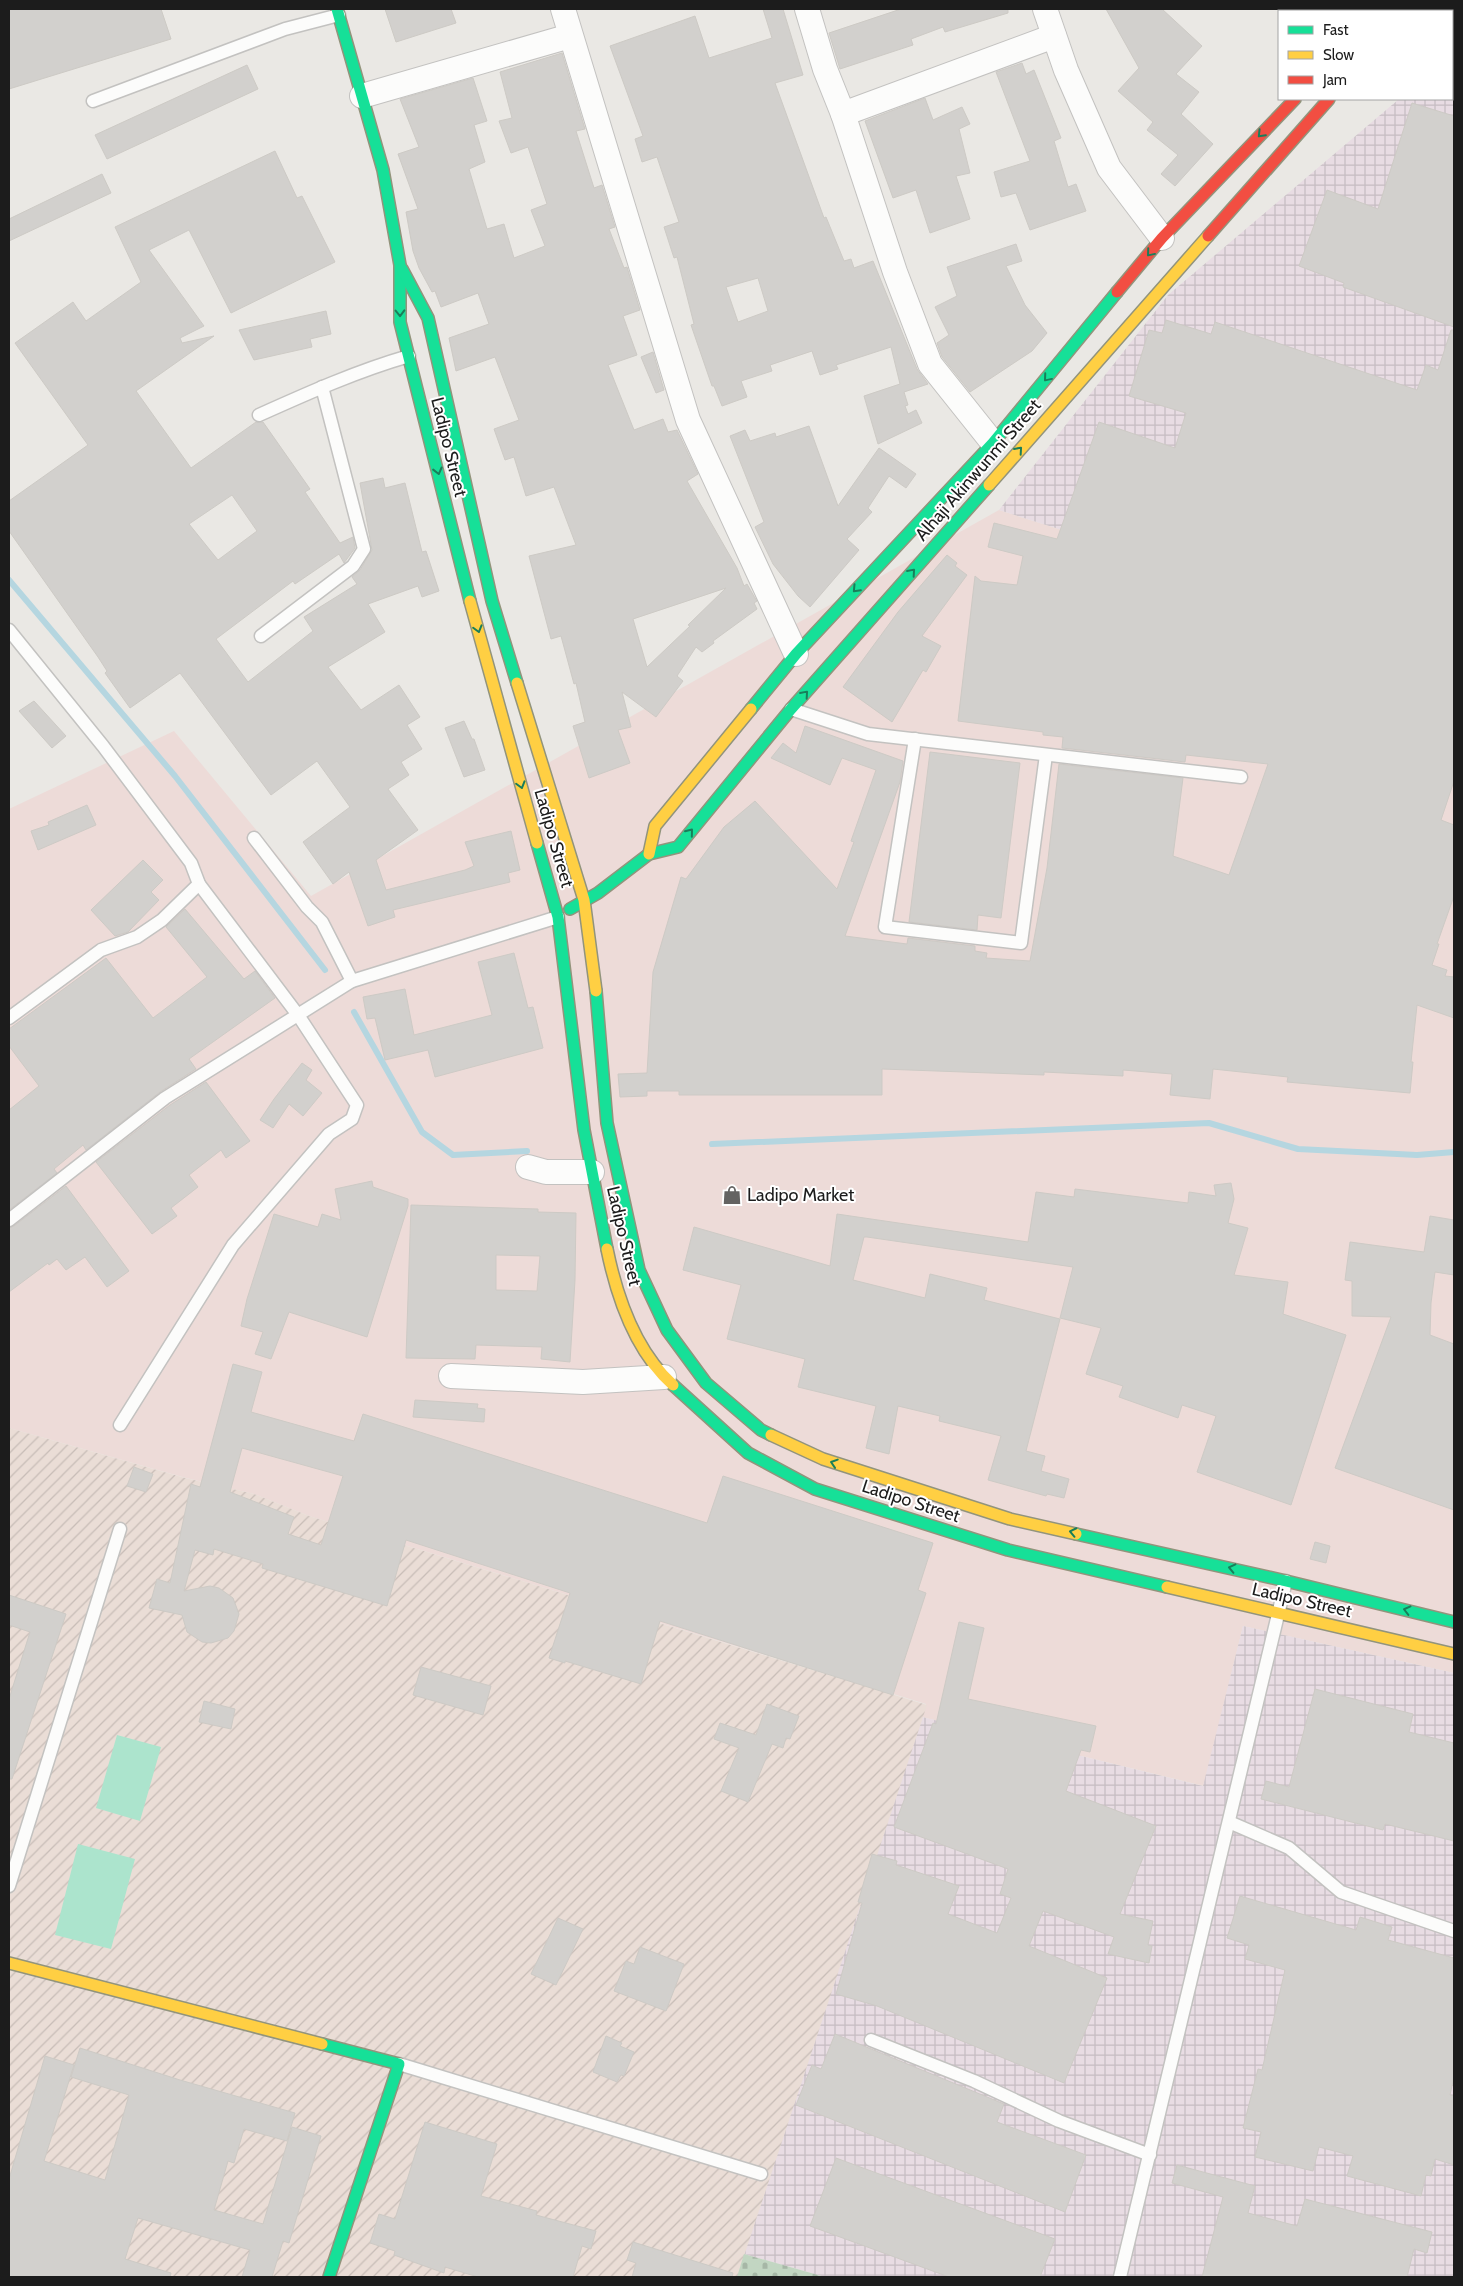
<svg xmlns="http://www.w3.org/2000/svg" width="1463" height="2286" font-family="Cabin,sans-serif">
  <defs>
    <pattern id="industrial-grid" width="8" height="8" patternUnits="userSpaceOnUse" patternTransform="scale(1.25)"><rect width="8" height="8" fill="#e8dce3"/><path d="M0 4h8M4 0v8" fill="none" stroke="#c6bcc2"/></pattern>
    <pattern id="military-furrows" width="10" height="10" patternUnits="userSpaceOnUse" patternTransform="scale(1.25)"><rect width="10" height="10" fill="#eaddd6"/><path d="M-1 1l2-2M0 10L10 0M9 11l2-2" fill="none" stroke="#c8bdb7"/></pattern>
    <pattern id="cemetery-stones" width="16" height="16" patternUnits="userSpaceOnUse" patternTransform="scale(1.25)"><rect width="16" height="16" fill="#c2d6c2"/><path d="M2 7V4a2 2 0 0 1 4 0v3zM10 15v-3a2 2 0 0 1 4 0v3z" fill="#a6b7a6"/></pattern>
  </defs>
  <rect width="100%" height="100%" fill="#eae8e4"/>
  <path fill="#eddbd8" d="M999,510L1274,597L1454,663V1673L1243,1626L1204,1786L922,1717L926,1704L309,1516L254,1494L186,1478L9,1428V809L174,731L311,896Z"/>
  <g fill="url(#industrial-grid)">
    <path d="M1454,52V663L1274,597L999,510L1168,295L1399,99H1452V54Z"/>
    <path d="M1243,1626L1454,1673V2277H825L744,2254L922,1717L1203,1786Z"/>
  </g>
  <path fill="url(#military-furrows)" d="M9,1428L185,1478L254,1494L309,1516L927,1705L737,2277H9Z"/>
  <path fill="url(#cemetery-stones)" d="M744,2254L825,2277H737Z"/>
  <g fill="#ace4cd">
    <path d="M117,1735L161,1747L140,1821L96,1808Z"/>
    <path d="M78,1844L135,1859L111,1949L55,1935Z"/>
  </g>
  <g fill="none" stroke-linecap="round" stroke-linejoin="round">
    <g stroke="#b5d6e0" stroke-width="6">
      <path d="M9,580L175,776L325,970"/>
      <path d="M354,1012L422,1132L453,1155L527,1151"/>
      <path d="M712,1144L1209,1123L1298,1149L1417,1155L1454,1152"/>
    </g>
  </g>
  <g fill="#d2d0cd" stroke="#cdcac5" fill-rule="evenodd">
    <path d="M9,9H161L171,39L9,89Z"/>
    <path d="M385,9H451L456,23L396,42Z"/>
    <path d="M763,9H783L803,75L775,83L824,218L826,217L844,261L851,259L854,268L873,261L917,369L928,384L904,392L908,405L905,406L908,414L916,410L922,423L878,444L864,396L900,384L891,347L836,365L838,369L820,375L812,351L770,365L772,371L741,381L747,397L722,406L714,386H712L691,325L694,324L677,257L674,258L664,227L679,222L657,157L642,162L635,139L643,136L610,46L695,16L709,58L772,38ZM758,278L768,311L738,322L726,287Z"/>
    <path d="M901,9H1008V13L945,32L943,27L911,39L913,45L840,69L829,33Z"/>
    <path d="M1106,9H1162L1202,46L1176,74L1199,92L1181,114L1213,144L1175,186L1161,174L1178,155L1147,130L1153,122L1118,91L1139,68Z"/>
    <path d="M562,53L585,129L576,131L594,188L602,185L615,227L609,229L624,268L627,267L640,310L623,316L637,355L608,365L634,430L663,419L668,432L677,430L698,474L687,481L737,568L744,586L747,584L755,598L757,601L754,603L757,609L713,641L714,643L702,652L696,647L677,676L683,681L656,717L622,692L631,727L618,730L630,763L589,778L573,726L585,722L576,683L574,684L561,636L551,639L529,556L576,545L554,487L526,496L514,457L505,460L494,429L519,420L495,357L456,371L449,338L489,324L478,293L441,307L435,291L432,292L419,268L413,251L406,212L418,209L398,154L419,147L400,99L473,78L487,121L474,125L485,162L469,169L487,229L504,224L514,258L545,246L531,210L547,204L528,147L511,153L499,121L512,118L500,72ZM726,588L688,625L690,626L647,667L633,619Z"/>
    <path d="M1022,63L1026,74L1034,70L1061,138L1054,141L1068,187L1076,184L1086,211L1030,230L1016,193L1001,197L994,172L1030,161L996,72Z"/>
    <path d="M247,65L258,89L107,159L95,135Z"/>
    <path d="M925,98L933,120L962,107L970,124L959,129L970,173L956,176L970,219L930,233L916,190L893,198L865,121Z"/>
    <path d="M1412,103L1454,116V327L1343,287L1344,283L1299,266L1327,190L1378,209Z"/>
    <path d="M275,151L297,198L302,196L335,262L231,313L189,230L149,250L204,326L180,338L182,343L214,336L136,391L191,468L256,422H263L310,489L305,492L340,543L353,537L355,548L344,563L339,554L295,584L293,581L216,639L248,682L313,631L304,617L357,584L352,577L360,570L372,550L360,483L383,478L385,488L405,483L422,552L426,551L439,591L422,597L418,586L368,604L385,632L328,667L361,710L399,685L420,717L407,725L422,749L401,762L409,775L388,789L418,830L376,860L386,890L465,870L474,866L465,842L511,831L520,870L508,873L510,882L393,910L395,917L368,926L349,872L333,884L303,842L350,807L317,761L271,795L180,673L130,708L105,673L107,671L98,657L9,531V501L88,445L15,343L73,302L86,321L141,282L115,227ZM232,495L257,531L218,560L189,524Z"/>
    <path d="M102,174L111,193L9,241V219Z"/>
    <path d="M1016,244L1022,261L1006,266L1025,305L1047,333L1032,351L970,392L942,357L937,343L949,335L935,307L957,296L947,267Z"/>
    <path d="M326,311L331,334L310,339L312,347L254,360L239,330Z"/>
    <path d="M1166,320L1211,334L1215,322L1417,390L1426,365L1438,370L1451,330H1454V781L1441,820L1454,825V896L1437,944H1439L1432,965L1447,970L1445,976L1454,977V1018L1417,1005L1411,1062H1413L1410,1093L1287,1082L1288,1077L1213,1069L1210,1099L1170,1095L1172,1074L1123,1070V1076L1044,1072V1075L882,1069V1095H679V1091H647V1096L620,1097L618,1074L647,1073L653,972L681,877L686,879L724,827L755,801L837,889L854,842L851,841L876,770L842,758L830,785L771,758L783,743L796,753L805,726L903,761L900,782L845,936L907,944L908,938L975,946V951L987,953L986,958L1030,961L1047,868L1059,764L1183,778L1173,856L1229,875L1268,764L1186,755L1185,762L1062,748L1063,737L1043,735V732L958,721L975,576L981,581L1017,585L1023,556L988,547L994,523L1057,539L1099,422L1175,448L1186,413L1129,396L1149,330L1162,333Z"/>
    <path d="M653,352L664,390L656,393L641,357Z"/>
    <path d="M809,426L838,506L879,448L916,474L906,488L889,476L868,508L872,512L847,539L859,550L810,607L798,596L773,564L755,527L764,522L730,436L745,430L750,441L775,433L776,437Z"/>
    <path d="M947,555L957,563L955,566L967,575L922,636L941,646L926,672L923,670L892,722L843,687L898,612Z"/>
    <path d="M34,701L66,736L52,748L19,711Z"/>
    <path d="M464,721L472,739H474L485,770L464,777L445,728Z"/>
    <path d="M930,752L1020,763L1001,918L978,915L977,930L909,922Z"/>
    <path d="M87,805L96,825L38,850L31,831L49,825L48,822Z"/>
    <path d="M143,860L163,880L151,892L159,900L128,932L115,936L91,910Z"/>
    <path d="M185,909L244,979L255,971L275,998L189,1059L196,1069L160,1092L86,1150L83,1145L54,1169L57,1173L9,1210V1110L39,1086L9,1046V1029L106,958L153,1018L207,977L166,927Z"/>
    <path d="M514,953L528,1008L533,1007L543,1048L435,1077L428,1050L385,1060L375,1018L367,1019L363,997L405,989L414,1035L492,1015L478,962Z"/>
    <path d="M302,1063L312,1070L306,1080L322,1093L303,1116L289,1104L273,1128L260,1120L274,1099Z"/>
    <path d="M206,1082L250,1141L226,1158L221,1150L189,1175L198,1187L171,1208L177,1216L152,1234L96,1162L170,1105Z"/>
    <path d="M372,1181L373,1187L408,1199V1206L367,1337L289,1312L271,1359L255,1354L263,1332L241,1326L247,1299L274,1214L318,1227L322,1214L341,1220L335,1189Z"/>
    <path d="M1231,1183L1234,1199L1228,1223L1248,1228L1234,1275L1288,1282L1283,1314L1346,1335L1291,1505L1197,1472L1216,1416L1182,1405L1178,1418L1119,1397L1123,1386L1086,1374L1101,1328L1060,1318L1073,1267L867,1237H864L853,1280L925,1298L930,1274L987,1288L984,1300L1060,1319L1026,1451L1045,1456L1041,1471L1069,1479L1064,1498L1047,1494L1046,1496L988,1480L1001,1436L939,1421L940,1416L898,1406L889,1454L866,1448L876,1406L798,1387L805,1359L727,1339L741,1285L683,1270L694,1227L830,1266L837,1214L1028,1242L1036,1192L1074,1197L1075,1189L1188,1203L1189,1192L1216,1196L1214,1185Z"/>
    <path d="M66,1186L129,1271L107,1287L85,1257L66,1270L57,1259L49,1265L48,1263L9,1292V1228L14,1226Z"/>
    <path d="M411,1205L538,1209V1212L576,1213L575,1280L570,1362L541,1359L542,1347L476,1345L475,1359L406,1358ZM496,1255L540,1256L537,1291L496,1290Z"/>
    <path d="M1430,1216L1454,1220V1275L1435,1272L1431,1303L1430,1335L1454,1344V1510L1335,1468L1391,1317L1352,1316V1281L1345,1280L1350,1242L1424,1252Z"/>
    <path d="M233,1364L262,1372L251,1412L354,1441L363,1414L707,1523L723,1476L933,1543L918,1590L926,1593L893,1695L660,1621L641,1684L565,1661V1663L549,1658L570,1593L406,1540L387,1606L262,1568L263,1564L214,1549L213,1555L195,1550L184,1591L210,1586L219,1588L233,1598L239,1614L234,1631L228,1638L211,1643L202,1642L187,1632L182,1615L149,1608L157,1579L170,1583L191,1484L200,1487ZM242,1448L343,1476L321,1545L288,1534L294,1517L230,1492Z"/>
    <path d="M415,1400L478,1404L477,1408L485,1409L484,1422L413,1417Z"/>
    <path d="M134,1467L153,1474L146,1492L127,1486Z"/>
    <path d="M1315,1542L1330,1546L1326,1563L1310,1559Z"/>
    <path d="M9,1595L66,1614L12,1779H9V1699L30,1632L9,1625Z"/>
    <path d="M959,1622L984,1628L968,1699L1096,1726L1090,1752L1081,1750L1066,1791L1156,1826L1120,1914L1153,1921L1148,1945L1152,1946L1149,1963L1108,1954L1114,1937L1043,1911L1029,1946L1107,1978L1064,2083L877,2006L836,1994L862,1903L858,1902L872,1854L897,1861L896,1865L959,1886L948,1914L997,1933L1011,1898L1000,1894L1008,1869L894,1827L933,1723L936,1724Z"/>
    <path d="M421,1667L491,1686L483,1715L413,1695Z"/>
    <path d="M1315,1689L1413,1714L1409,1732L1454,1743V1841L1385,1824L1383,1830L1261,1799L1266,1781L1289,1787Z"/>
    <path d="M204,1701L235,1709L231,1729L199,1722Z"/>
    <path d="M767,1704L799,1716L790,1739L786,1738L783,1748L772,1744L748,1802L721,1791L739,1748L714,1739L720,1723L756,1735Z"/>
    <path d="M1240,1896L1356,1930L1360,1917L1392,1927L1388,1940L1454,1958V2077L1450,2095L1454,2096V2165L1435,2159L1431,2176L1426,2175L1421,2196L1347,2176L1353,2156L1319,2147L1313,2171L1255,2157L1261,2132L1243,2128L1258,2069L1262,2070L1285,1970L1245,1959L1249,1945L1227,1938Z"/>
    <path d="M558,1918L583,1929L556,1985L531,1974Z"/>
    <path d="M640,1947L684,1964L666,2011L614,1991L626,1961L634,1964Z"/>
    <path d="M835,2034L1004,2104L997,2122L1086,2155L1065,2212L796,2105L812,2065L821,2069Z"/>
    <path d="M606,2036L622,2043L620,2046L634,2052L624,2076L621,2075L617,2082L593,2072Z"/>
    <path d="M80,2048L180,2080L295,2113L287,2141L244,2129L234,2163L228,2161L214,2210L263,2224L292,2127L321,2136L289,2243L283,2241L272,2277H242L250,2250L138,2218L125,2259L171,2273L170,2277H9V2179L45,2056L74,2065L44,2161L105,2180L129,2095L71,2077Z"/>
    <path d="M425,2122L497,2144L481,2196L537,2211L536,2215L596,2231L591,2249L582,2246L573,2277H478L445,2267L444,2273L394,2255L395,2251L370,2243L379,2214L395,2219Z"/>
    <path d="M836,2158L1055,2239L1040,2277H949L810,2226Z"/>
    <path d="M1177,2165L1255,2186L1248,2213L1297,2226L1305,2199L1432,2232L1427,2253L1414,2249L1407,2277H1202L1223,2197L1172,2183Z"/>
    <path d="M633,2242L733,2273L732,2277H632L636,2263L627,2260Z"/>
  </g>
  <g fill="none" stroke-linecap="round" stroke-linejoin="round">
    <g stroke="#c3c2c0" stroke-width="15">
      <g id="lane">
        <path d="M93,101L285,29L339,15"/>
        <path d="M259,415C308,393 357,371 409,356"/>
        <path d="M9,630L103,746L191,863L199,884L298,1015L357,1105L352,1119L329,1134L233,1245L120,1425"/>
        <path d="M261,636L353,566L364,549L322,387"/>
        <path d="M791,709L868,734L1241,777"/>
        <path d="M915,739L885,927L1021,943L1046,755"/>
        <path d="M254,838L307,907L322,922L352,981"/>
        <path d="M9,1018L101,950L137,937L162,920L199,884"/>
        <path d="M9,1220L165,1098L352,981L558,917"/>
        <path d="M1229,1822L1289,1848L1341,1892L1454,1931"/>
        <path d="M9,1886L120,1529"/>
        <path d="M871,2040L974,2081L1059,2121L1150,2155"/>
        <path d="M399,2064L761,2174"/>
        <path d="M1120,2277L1286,1581"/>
      </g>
    </g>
    <g stroke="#c3c2c0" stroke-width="26">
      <g id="street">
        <path d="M563,9L688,420L796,654"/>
        <path d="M807,9L825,69L843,114L895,272L930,364L993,443"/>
        <path d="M1045,9L1066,70L1109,168L1162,238"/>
        <path d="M1347,9L1349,11"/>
        <path d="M362,96L570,36"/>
        <path d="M843,114L1054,36"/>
        <path d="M528,1167L546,1172H592"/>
        <path d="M451,1376L583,1382L664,1377"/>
      </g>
    </g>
    <g stroke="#92947c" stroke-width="14">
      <g id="fast">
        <path d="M337,9L383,170L400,265V322L470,601"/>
        <path d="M402,269L428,318L492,601L517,683"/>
        <path d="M751,709L796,654L993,443L1117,292"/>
        <path d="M537,843L558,917L584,1130L607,1249"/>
        <path d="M570,909L598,893L649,854L678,847L791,709L989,485"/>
        <path d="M596,991L607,1123L639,1270L667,1330L706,1383L761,1430L771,1435"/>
        <path d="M673,1385L748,1453L815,1489L1008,1550L1167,1587"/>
        <path d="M1076,1534L1286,1581L1454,1622"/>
        <path d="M322,2044L399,2064L329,2277"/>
      </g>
    </g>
    <g stroke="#92947c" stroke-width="14">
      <g id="slow">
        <path d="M989,485L1208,236"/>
        <path d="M470,601L537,843"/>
        <path d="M517,683L584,900L596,991"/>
        <path d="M649,854L655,826L751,709"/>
        <path d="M607,1249C617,1298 635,1351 673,1385"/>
        <path d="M771,1435L823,1459L1010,1519L1076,1534"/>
        <path d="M1167,1587L1454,1654"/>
        <path d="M9,1963L322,2044"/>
      </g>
    </g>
    <g stroke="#92947c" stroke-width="14">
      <g id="jam">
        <path d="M1377,11L1379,9"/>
        <path d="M1406,11L1408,9"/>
        <path d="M1208,236L1329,99"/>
        <path d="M1117,292L1162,238L1295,99"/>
      </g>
    </g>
    <use href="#lane" stroke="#fcfcfb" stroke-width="12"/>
    <use href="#street" stroke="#fcfcfb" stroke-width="24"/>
    <use href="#fast" stroke="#16e098" stroke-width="11"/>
    <use href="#slow" stroke="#ffcf43" stroke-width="11"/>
    <use href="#jam" stroke="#f24e42" stroke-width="11"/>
  </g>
  <defs><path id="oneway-chevron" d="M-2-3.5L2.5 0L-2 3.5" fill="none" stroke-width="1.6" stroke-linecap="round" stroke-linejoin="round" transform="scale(1.25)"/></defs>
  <g stroke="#197e5a">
    <use href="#oneway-chevron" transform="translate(1261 134) rotate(134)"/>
    <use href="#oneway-chevron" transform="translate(1150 253) rotate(130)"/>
    <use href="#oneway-chevron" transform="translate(400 313) rotate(89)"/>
    <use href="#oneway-chevron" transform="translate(1047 378) rotate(130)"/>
    <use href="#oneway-chevron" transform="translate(1019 450) rotate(-49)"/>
    <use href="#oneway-chevron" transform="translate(438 471) rotate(76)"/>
    <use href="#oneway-chevron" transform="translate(912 572) rotate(-49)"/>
    <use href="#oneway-chevron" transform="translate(856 589) rotate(133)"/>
    <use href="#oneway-chevron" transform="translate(478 629) rotate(74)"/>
    <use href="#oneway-chevron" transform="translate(805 694) rotate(-49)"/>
    <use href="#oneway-chevron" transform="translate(521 785) rotate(74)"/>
    <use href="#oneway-chevron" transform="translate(690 832) rotate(-51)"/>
    <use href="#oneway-chevron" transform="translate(834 1463) rotate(-162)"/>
    <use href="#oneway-chevron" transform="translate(1073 1532) rotate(-168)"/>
    <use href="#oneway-chevron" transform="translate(1232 1568) rotate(-167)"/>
    <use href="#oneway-chevron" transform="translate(1407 1610) rotate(-166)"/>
  </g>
  <defs>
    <g id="shop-bare" transform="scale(1.5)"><path d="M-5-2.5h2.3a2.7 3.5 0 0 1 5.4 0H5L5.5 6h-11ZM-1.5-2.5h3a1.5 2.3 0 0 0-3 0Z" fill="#646362" stroke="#fff" stroke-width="2.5" paint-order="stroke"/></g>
  </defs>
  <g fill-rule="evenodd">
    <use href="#shop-bare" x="732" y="1195"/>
  </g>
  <g text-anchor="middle" stroke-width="4" stroke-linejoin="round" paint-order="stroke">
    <g font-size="18" fill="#1c1c1c" stroke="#fff">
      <text transform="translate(449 447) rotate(76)" y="6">Ladipo Street</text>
      <text transform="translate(978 470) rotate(-49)" y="6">Alhaji Akinwunmi Street</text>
      <text transform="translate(554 838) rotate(74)" y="6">Ladipo Street</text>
      <text transform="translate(624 1236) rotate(77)" y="6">Ladipo Street</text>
      <text transform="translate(911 1501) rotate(18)" y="6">Ladipo Street</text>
      <text transform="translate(1302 1600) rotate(13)" y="6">Ladipo Street</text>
    </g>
    <g font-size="18" fill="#1c1c1c" stroke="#fff" text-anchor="start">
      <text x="747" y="1201">Ladipo Market</text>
    </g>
  </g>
  <rect width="1463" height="2286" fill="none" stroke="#1c1c1c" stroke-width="20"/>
  <rect x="1278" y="10" width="175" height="90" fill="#ffffff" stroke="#a4a4a4"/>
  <rect x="1288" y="26" width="25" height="8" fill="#16e098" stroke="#a4a4a4"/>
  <text x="1323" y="35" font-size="15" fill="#1c1c1c">Fast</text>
  <rect x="1288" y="51" width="25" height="8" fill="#ffcf43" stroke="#a4a4a4"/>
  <text x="1323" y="60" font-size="15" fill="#1c1c1c">Slow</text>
  <rect x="1288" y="76" width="25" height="8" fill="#f24e42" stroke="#a4a4a4"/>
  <text x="1323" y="85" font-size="15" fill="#1c1c1c">Jam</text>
</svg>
